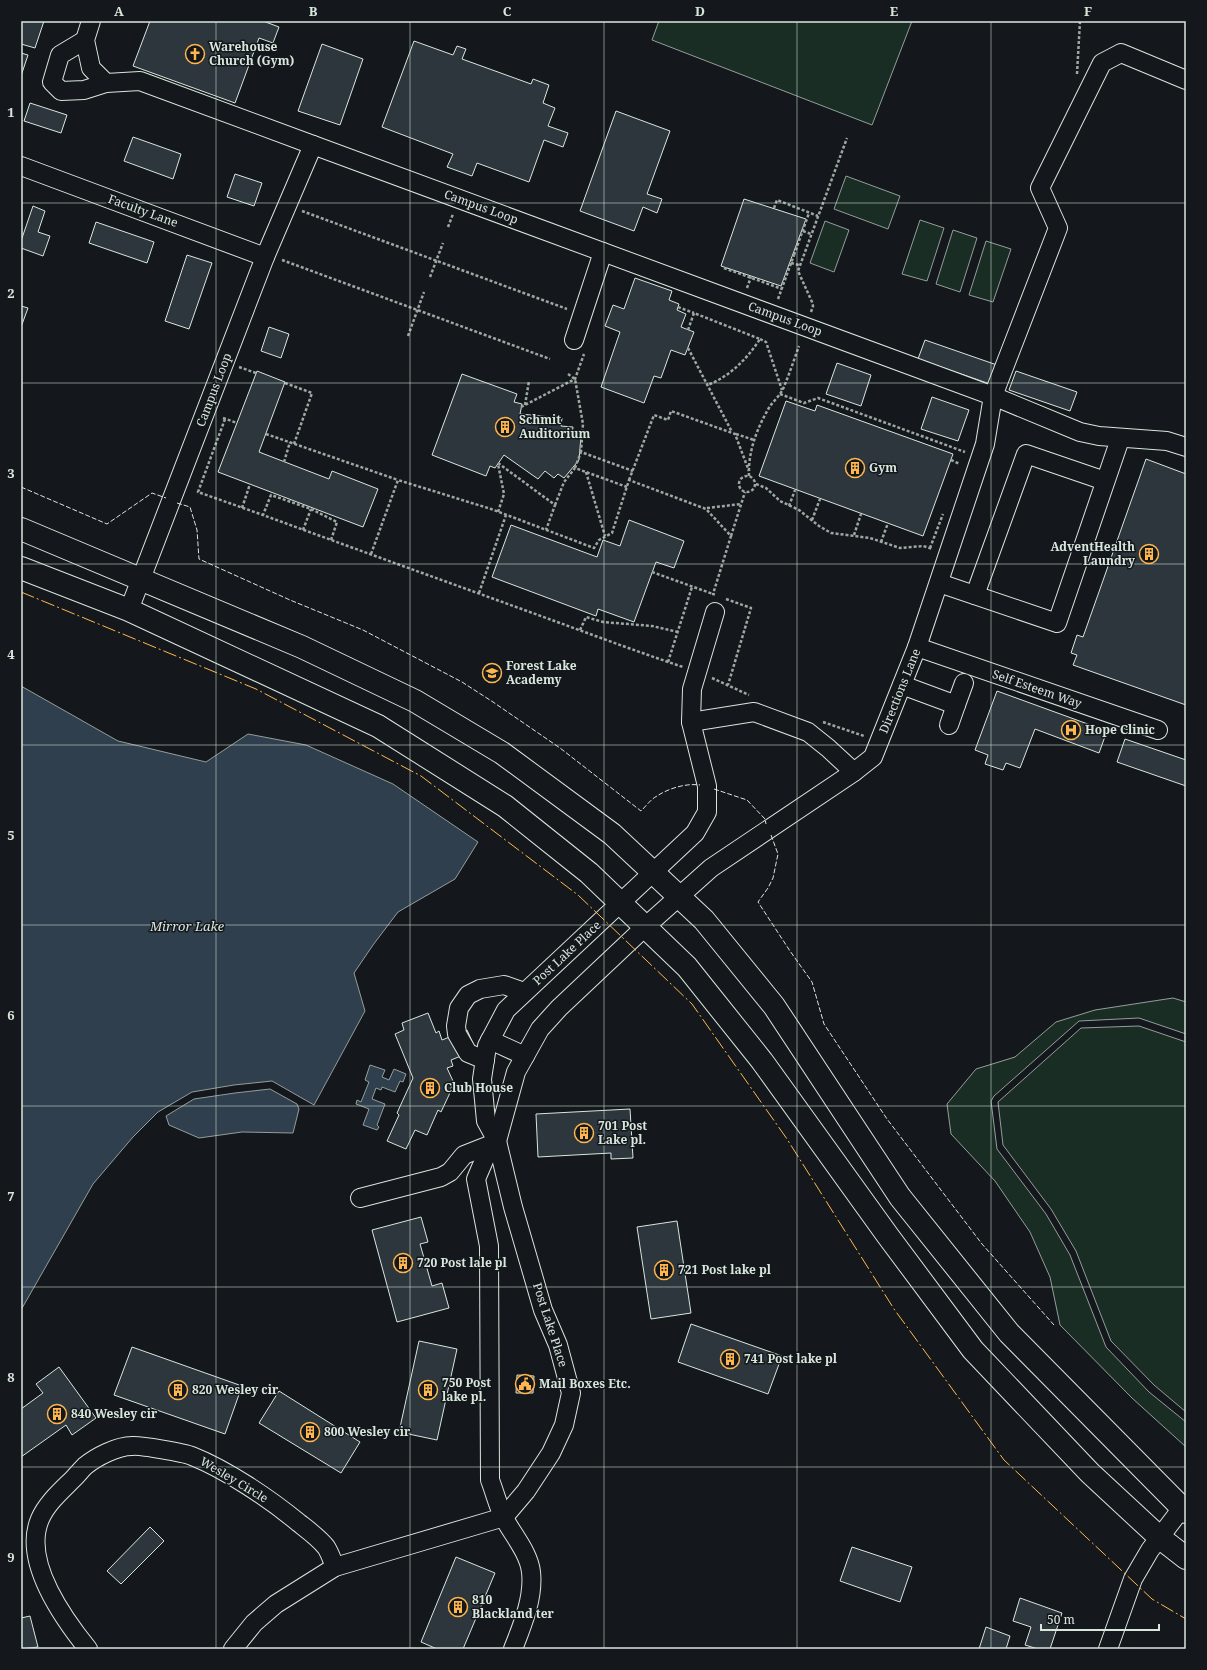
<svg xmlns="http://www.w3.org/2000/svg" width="1207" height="1670" font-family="'Noto Serif',serif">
  <rect width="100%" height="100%" fill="#14181c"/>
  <g fill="#1a2d24" stroke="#939e99">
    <path d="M659,21H912L872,125L652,40Z"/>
    <path d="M846,176L900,196L888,229L834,209Z"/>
    <path d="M920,220L944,228L927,281L902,274Z"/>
    <path d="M825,221L849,230L834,272L810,263Z"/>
    <path d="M953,230L977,238L960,292L936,284Z"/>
    <path d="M986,241L1011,249L993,302L969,295Z"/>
    <path d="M1173,998L1186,1002V1034L1139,1018L1079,1021L994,1096L991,1101L997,1149L1046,1214L1070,1255L1106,1347L1149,1392L1186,1422V1447L1132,1398L1060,1325L1050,1277L1030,1232L995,1181L951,1134L947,1104L976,1069L1015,1057L1056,1022L1095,1010Z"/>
    <path d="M1139,1026L1186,1042V1412L1154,1385L1111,1341L1076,1251L1051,1209L1003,1145L998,1102L1081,1028Z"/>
  </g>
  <g fill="#2f3f4d" stroke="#939e99">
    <path d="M21,686L118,741L206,762L248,734L306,745L393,784L478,842L455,879L398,912L373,945L354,973L365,1011L314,1105L272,1081L234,1085L192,1092L158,1112L133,1137L93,1184L21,1310Z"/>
    <path d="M370,1065L385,1070L382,1077L389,1080L394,1069L406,1074L403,1082L400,1081L395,1092L382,1087L381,1090L376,1088L372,1099L385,1104L377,1125L379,1127L377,1130L363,1125L369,1109L356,1104L357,1100L361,1102L369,1082L365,1080Z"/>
    <path d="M270,1089L297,1104L299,1109L293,1133L242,1132L199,1138L169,1125L166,1116L194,1099L235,1093Z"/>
  </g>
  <g fill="#2c363c" stroke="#d8e6dc">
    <path d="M21,21H44L35,48L21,44Z"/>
    <path d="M150,21H263L279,27L273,43L259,38L235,103L133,66Z"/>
    <path d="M414,41L453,55L457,46L466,49L462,59L531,84L533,79L549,85L543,103L555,108L548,126L568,133L563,147L544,140L529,182L477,163L472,176L447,167L453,154L382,127Z"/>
    <path d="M322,44L363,59L340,125L298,111Z"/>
    <path d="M21,53L28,55L21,76Z"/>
    <path d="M30,103L67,115L61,133L24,121Z"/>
    <path d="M616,111L670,131L647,194L662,199L657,213L643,207L634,231L580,211Z"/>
    <path d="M133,137L181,154L173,179L124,161Z"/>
    <path d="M235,174L262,183L254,206L227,197Z"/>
    <path d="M744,199L806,219L781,286L721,266Z"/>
    <path d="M33,206L45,211L38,232L50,236L43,256L21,248V241Z"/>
    <path d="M96,222L154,242L147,263L89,243Z"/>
    <path d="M187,255L212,263L189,329L165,321Z"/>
    <path d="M635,278L672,291L669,300L679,304L677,310L686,314L681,327L694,332L685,355L671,350L661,378L654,376L644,403L601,387L620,332L605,326L613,305L624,309Z"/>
    <path d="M21,306L28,308L21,327Z"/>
    <path d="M269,327L289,334L281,358L261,351Z"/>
    <path d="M925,340L997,365L990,384L918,359Z"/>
    <path d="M837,363L871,375L861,406L826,394Z"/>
    <path d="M257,371L285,382L259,452L329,479L332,471L378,489L363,527L218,472Z"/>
    <path d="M1016,371L1077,392L1070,411L1009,390Z"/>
    <path d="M462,374L517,394L514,402L522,404L520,414L562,418L561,426L573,427L572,435L581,436L579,460L564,478L558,474L554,478L545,471L538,479L504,455L495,468L490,466L486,476L432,455Z"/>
    <path d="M932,397L969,410L958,441L921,429Z"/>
    <path d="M786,401L815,411L817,405L953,454L923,536L759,476Z"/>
    <path d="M1146,459L1186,474V705L1073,665L1077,655L1071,653L1077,635L1083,637Z"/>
    <path d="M629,520L684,541L674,568L656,562L634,622L598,609L596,616L492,577L511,525L597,557L603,540L620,546Z"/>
    <path d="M997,691L1107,731L1099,753L1035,729L1020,768L1006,763L1003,770L985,764L988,755L975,750Z"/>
    <path d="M1125,739L1186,760V786L1117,762Z"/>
    <path d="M428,1013L436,1033L439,1031L442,1040L467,1030L476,1050L451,1060L453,1066L447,1068L453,1081L449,1095L441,1112L438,1110L427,1135L415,1130L406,1149L387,1141L399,1115L397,1113L413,1078L395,1034L404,1030L402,1023Z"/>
    <path d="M630,1109L633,1158L611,1159V1153L538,1157L536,1114Z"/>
    <path d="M421,1217L428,1242L420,1244L432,1286L442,1283L449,1308L397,1322L372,1230Z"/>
    <path d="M677,1221L691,1313L651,1319L637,1227Z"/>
    <path d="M691,1324L782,1356L768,1394L678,1362Z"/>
    <path d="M419,1341L457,1349L437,1440L399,1432Z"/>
    <path d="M132,1347L242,1386L225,1434L114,1395Z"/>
    <path d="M59,1367L96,1418L72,1435L66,1425L21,1457V1409L43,1393L36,1384Z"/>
    <path d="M517,1375L534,1376L533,1393H516Z"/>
    <path d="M279,1391L360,1442L341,1473L259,1423Z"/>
    <path d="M150,1527L164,1541L121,1584L107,1571Z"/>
    <path d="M852,1547L912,1567L900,1602L840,1581Z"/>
    <path d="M456,1557L495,1573L463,1649H437L421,1642Z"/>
    <path d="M1020,1598L1062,1613L1050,1649H1038L1025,1645L1031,1627L1013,1621Z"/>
    <path d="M30,1616L38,1647L21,1649V1618Z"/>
    <path d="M986,1627L1010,1636L1006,1649H979Z"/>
  </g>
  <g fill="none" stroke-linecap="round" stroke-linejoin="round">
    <g stroke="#d8e6dc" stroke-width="20">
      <g id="minor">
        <path d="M91,21L85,40L91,68L106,83"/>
        <path d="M85,40L60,55L52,82L61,91L84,90L106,83L140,81L313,145"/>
        <path d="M21,166L265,257"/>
        <path d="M574,340L603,252"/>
        <path d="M939,583L1057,623L1120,439"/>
        <path d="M975,595L1026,454L1105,481"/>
        <path d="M129,610L265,257L313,145L993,396L1080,432L1099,436L1167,441L1186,447"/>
        <path d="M917,647L1158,730"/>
        <path d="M902,685L956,705L964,683"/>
        <path d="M691,722L754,712L808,732L828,748L854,772"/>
        <path d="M949,725L956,705"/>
        <path d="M490,1040L525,1056"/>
        <path d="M485,1060L468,1053L457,1034L456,1026L459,1008L468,995L480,989L504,985L524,992"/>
        <path d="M497,1141L516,1072L540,1029L559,1008L645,927L711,868L854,772L873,757L917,647L985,444L993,396L1058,228L1040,188L1102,63L1121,53L1186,80"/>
        <path d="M491,1144L476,1179L489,1246L490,1480C495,1493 498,1506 504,1518C513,1535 529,1553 531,1572C534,1598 522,1626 513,1649"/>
        <path d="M360,1198L441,1177L450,1172L464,1155L497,1142"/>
        <path d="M88,1649C63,1618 22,1561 40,1519C47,1503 61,1491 73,1479C77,1475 81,1470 85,1466C96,1457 117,1446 132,1446C140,1445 185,1453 192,1456C227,1470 270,1499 299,1523C308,1530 319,1538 326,1547C330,1553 332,1560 335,1567"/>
        <path d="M233,1649L254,1623L276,1604L335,1567L504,1517L526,1491L551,1453L564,1425L571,1393L558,1345L543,1310L513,1207L497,1141L486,1121L482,1079L487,1046L506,1010L695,833L707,812V786L691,722L692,689L715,612"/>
        <path d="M1108,1649L1133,1579L1150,1550L1182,1508"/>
      </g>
    </g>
    <g stroke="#d8e6dc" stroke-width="24">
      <g id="major">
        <path d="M21,529L302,647L415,701L502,753L612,834L704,920L774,1006L900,1197L1009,1333L1186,1512"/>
        <path d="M21,568L129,610L378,726L505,806L589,873L687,967L762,1061L888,1236L973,1350L1090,1473L1159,1537L1186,1558"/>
      </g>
    </g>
    <g stroke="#9da8a2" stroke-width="2.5" stroke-dasharray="3 2" stroke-linecap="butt">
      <path d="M1077,74L1080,21"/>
      <path d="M774,208L777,200L818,216"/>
      <path d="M302,211L567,309"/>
      <path d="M448,227L453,214"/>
      <path d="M803,231L811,234"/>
      <path d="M794,255L809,213"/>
      <path d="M282,260L550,359"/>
      <path d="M791,263L799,265"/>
      <path d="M724,268L782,289"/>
      <path d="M430,277L443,243"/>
      <path d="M747,288L751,277"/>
      <path d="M778,299L794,255"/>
      <path d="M678,307L694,313"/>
      <path d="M811,312L813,306L812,302L798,271L847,138"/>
      <path d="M688,330L694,313L760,339C747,359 730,376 708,385"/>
      <path d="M408,336L424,292"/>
      <path d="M760,339L766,342L782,390"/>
      <path d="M688,348L732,432"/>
      <path d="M239,367L256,373"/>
      <path d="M568,374L575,379L583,424L581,452"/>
      <path d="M285,383L312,393L294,444"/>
      <path d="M780,394L804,403L818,398L965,452"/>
      <path d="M525,405L529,381"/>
      <path d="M521,407L575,379L584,354"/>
      <path d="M223,418L237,423"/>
      <path d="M225,419L198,492L263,515"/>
      <path d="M266,434L398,480"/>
      <path d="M736,434L754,440"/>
      <path d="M951,460L960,464"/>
      <path d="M284,462L290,442"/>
      <path d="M498,463L555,505L546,530"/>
      <path d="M575,468L581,452L633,471"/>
      <path d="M586,472L605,536"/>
      <circle cx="747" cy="484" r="8"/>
      <path d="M749,476C748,451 757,428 770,406C774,401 780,395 783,389C789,375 794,360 799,346"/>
      <path d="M629,480L654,415L668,420L671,411L735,434L749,471"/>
      <path d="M756,484L766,488L780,501L799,510L819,526L831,533L870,538L900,548L923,546L933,549"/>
      <path d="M555,505L564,482L575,468L627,487"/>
      <path d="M789,506L795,490"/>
      <path d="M242,508L250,484"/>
      <path d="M707,508L741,504"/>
      <path d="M498,512L504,494L498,464"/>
      <path d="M812,520L820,499"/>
      <path d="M303,530L311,509"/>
      <path d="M854,535L861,514"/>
      <path d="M731,536L745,492"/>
      <path d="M331,540L337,522L311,509L271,495L263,515C358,550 453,584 549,619C593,635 638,652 683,667"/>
      <path d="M881,542L888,523"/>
      <path d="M930,548L943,514"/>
      <path d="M371,554L398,480L491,509L594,548L599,540L612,533L629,480L706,509L731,536L713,594L716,595"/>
      <path d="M652,572L713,594"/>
      <path d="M479,593L506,515"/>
      <path d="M726,599L751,608L728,685"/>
      <path d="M580,630L586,617L603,622L652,626L678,632"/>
      <path d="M668,662L692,587"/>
      <path d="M712,678L749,695"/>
      <path d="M823,722L864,736"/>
    </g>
    <use href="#minor" stroke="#14181c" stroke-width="18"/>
    <use href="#major" stroke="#14181c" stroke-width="22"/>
    <g stroke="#d8e6dc" stroke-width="1" stroke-dasharray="5 2" stroke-linecap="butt">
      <path d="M21,487L107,524L152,493L166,498"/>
      <path d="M177,503L190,507L197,530L199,559L290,600L363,630L462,682L493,702L560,748L641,811C646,806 651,799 657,796C669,788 687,783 700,785"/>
      <path d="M714,789L747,800L765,819L766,824"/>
      <path d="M771,835L778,854L773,878L768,888L758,902L790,951L812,982L824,1024L887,1119L982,1244L1054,1325"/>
    </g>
    <path stroke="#ffb74d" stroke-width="1" stroke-dasharray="14 3 2 3" stroke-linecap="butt" d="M21,592L256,689L421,776L578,895L692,1004L787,1139L894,1309L1004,1460L1152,1599L1186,1619"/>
  </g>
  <path fill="none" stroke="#d8e6dc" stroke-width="1" stroke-opacity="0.55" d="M216,21V1649M410,21V1649M604,21V1649M797,21V1649M991,21V1649M21,203H1186M21,383H1186M21,564H1186M21,745H1186M21,925H1186M21,1106H1186M21,1287H1186M21,1467H1186"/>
  <defs>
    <g id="church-ring" transform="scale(1)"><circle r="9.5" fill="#14181c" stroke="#ffb74d" stroke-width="1.5"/><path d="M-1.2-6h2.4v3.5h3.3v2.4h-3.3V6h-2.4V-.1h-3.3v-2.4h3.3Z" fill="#ffb74d"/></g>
    <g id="building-ring" transform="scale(1)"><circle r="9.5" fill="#14181c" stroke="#ffb74d" stroke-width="1.5"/><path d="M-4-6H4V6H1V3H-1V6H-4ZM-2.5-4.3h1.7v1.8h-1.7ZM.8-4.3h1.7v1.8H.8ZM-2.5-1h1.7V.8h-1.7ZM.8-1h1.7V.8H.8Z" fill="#ffb74d"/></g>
    <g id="school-ring" transform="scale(1)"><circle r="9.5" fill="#14181c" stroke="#ffb74d" stroke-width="1.5"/><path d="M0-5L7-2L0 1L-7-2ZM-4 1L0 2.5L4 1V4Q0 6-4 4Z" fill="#ffb74d"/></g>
    <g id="hospital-ring" transform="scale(1)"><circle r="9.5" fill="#14181c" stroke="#ffb74d" stroke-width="1.5"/><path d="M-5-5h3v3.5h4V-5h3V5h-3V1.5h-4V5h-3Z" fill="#ffb74d"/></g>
    <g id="civic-ring" transform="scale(1)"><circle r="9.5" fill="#14181c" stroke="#ffb74d" stroke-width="1.5"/><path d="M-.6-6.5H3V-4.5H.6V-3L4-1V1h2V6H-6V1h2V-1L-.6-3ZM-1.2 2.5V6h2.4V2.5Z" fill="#ffb74d"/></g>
  </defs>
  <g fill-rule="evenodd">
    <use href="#church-ring" x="195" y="54"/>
    <use href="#building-ring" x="505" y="427"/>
    <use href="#building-ring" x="855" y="468"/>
    <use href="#building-ring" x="1149" y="554"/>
    <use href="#school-ring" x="492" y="673"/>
    <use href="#hospital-ring" x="1071" y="730"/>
    <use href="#building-ring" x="430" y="1088"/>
    <use href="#building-ring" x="584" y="1133"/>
    <use href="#building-ring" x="403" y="1263"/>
    <use href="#building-ring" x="664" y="1270"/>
    <use href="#building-ring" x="730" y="1359"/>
    <use href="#civic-ring" x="525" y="1384"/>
    <use href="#building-ring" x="178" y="1390"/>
    <use href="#building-ring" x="428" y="1390"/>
    <use href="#building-ring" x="57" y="1414"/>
    <use href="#building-ring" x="310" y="1432"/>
    <use href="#building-ring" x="458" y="1607"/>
  </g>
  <g text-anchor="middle" stroke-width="3" stroke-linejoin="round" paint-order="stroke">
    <g font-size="12" font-weight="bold" fill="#d8e6dc" stroke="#14181c" text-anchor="start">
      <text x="209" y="51">Warehouse<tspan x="209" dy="14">Church (Gym)</tspan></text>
      <text x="519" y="424">Schmit<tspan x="519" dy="14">Auditorium</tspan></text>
      <text x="869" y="472">Gym</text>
      <text x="1135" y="551" text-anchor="end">AdventHealth<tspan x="1135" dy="14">Laundry</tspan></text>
      <text x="506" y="670">Forest Lake<tspan x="506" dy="14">Academy</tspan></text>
      <text x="1085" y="734">Hope Clinic</text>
      <text x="444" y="1092">Club House</text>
      <text x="598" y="1130">701 Post<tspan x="598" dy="14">Lake pl.</tspan></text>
      <text x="417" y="1267">720 Post lale pl</text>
      <text x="678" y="1274">721 Post lake pl</text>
      <text x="744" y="1363">741 Post lake pl</text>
      <text x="442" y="1387">750 Post<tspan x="442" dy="14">lake pl.</tspan></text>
      <text x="539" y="1388">Mail Boxes Etc.</text>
      <text x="192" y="1394">820 Wesley cir</text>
      <text x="71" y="1418">840 Wesley cir</text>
      <text x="324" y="1436">800 Wesley cir</text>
      <text x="472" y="1604">810<tspan x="472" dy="14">Blackland ter</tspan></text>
    </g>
    <g font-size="12" fill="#d8e6dc" stroke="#14181c">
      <text transform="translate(481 207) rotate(20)" y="4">Campus Loop</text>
      <text transform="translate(143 211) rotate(20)" y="4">Faculty Lane</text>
      <text transform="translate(785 319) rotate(20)" y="4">Campus Loop</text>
      <text transform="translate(214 390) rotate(-69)" y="4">Campus Loop</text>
      <text transform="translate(1037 689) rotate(19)" y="4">Self Esteem Way</text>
      <text transform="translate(900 691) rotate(-68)" y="4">Directions Lane</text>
      <text transform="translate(567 953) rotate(-43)" y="4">Post Lake Place</text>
      <text transform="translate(550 1325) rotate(72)" y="4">Post Lake Place</text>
      <text transform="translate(234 1480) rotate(31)" y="4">Wesley Circle</text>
    </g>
    <g font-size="13" font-style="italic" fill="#d8e6dc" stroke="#14181c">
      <text x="187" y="931">Mirror Lake</text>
    </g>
  </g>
  <rect width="1207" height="1670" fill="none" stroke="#14181c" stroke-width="44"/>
  <path d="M1041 1624v6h118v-6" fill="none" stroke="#d8e6dc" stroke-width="2"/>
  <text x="1047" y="1624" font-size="12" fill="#d8e6dc" stroke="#14181c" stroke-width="3" paint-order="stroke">50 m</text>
  <rect x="22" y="22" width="1163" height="1626" fill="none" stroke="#d8e6dc" stroke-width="1.5"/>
  <g font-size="13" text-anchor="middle" font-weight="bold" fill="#d8e6dc">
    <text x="119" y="16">A</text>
    <text x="313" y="16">B</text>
    <text x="507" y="16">C</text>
    <text x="700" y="16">D</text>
    <text x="894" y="16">E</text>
    <text x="1088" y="16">F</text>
    <text x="11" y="117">1</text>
    <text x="11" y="298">2</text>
    <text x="11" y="478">3</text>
    <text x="11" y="659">4</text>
    <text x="11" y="840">5</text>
    <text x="11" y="1020">6</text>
    <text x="11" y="1201">7</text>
    <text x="11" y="1382">8</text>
    <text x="11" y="1562">9</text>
  </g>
</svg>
